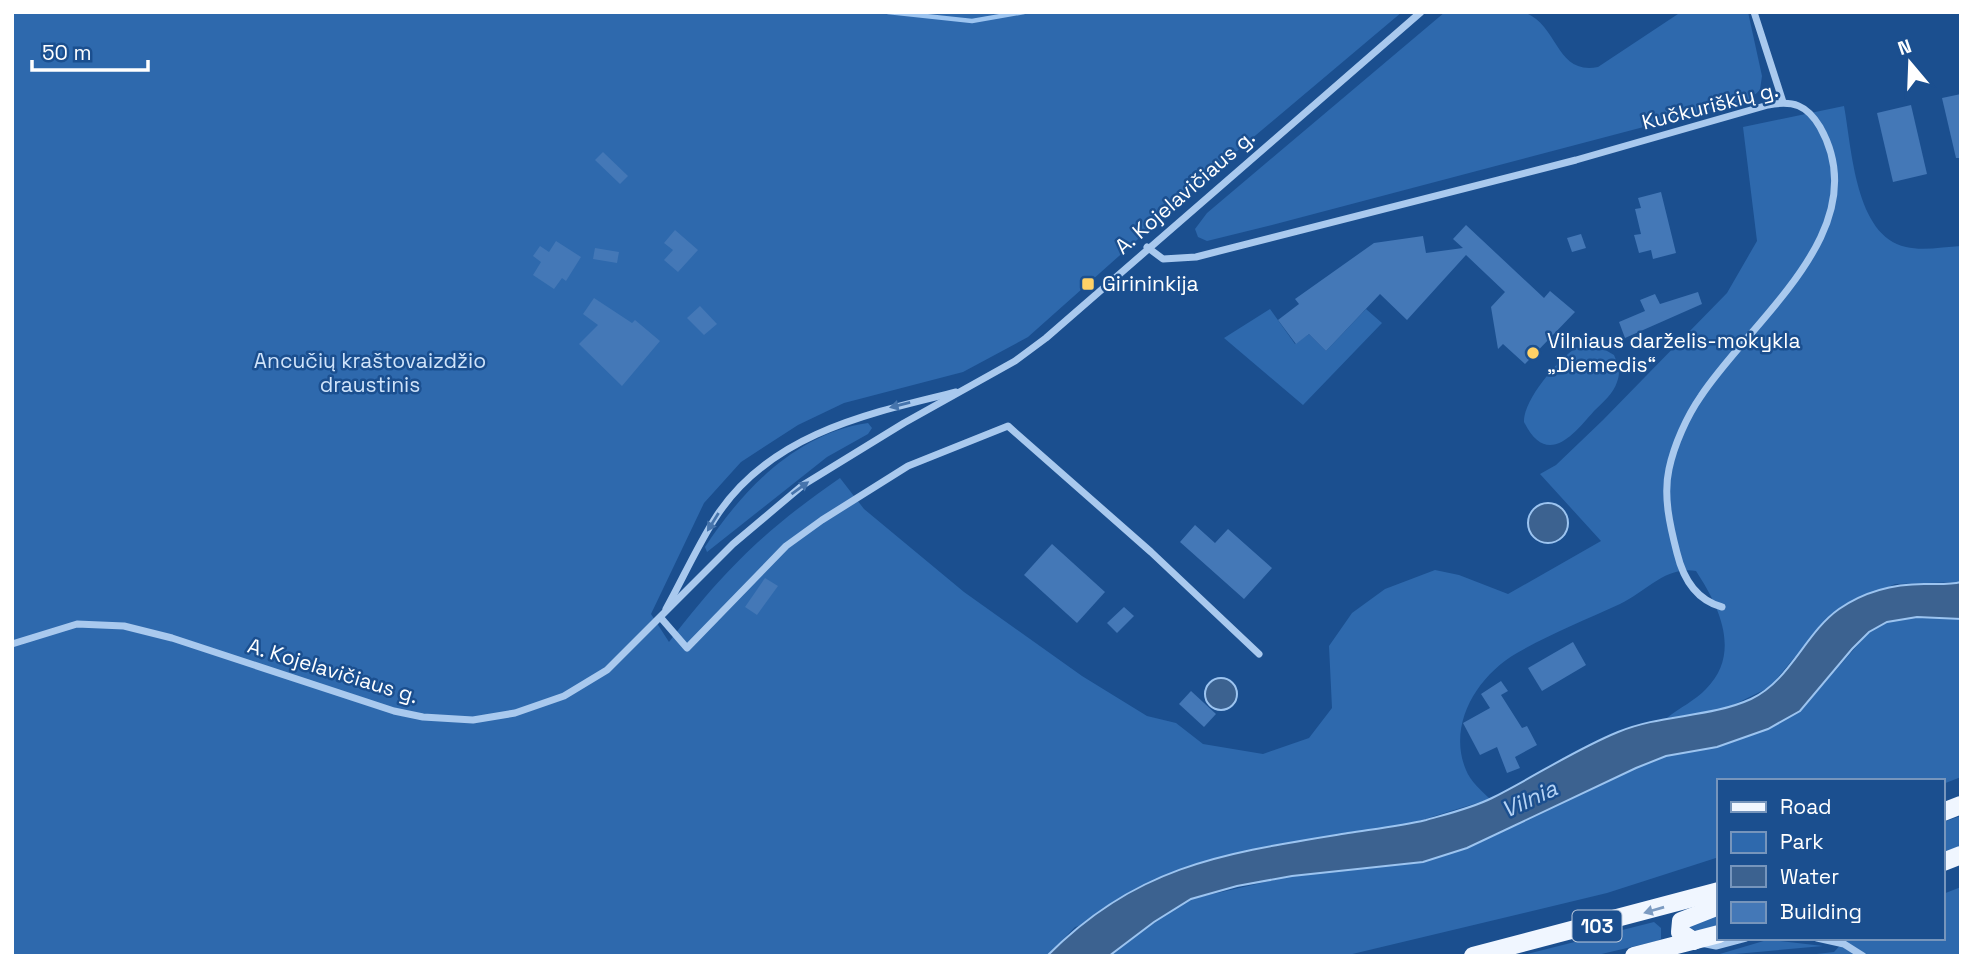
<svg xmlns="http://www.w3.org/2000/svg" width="1973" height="968" font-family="'Space Grotesk',sans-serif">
  <rect width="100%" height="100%" fill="#1b4f8f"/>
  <g fill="#2e69ad">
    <path d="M12,12H1402L1237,151L1028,337L963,372L844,403L798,425L741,462L704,503L651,614L669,642C724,570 766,529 840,478L864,509L964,592L1082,676L1147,716L1176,723L1203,744L1263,754L1309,738L1332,708L1329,646L1352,613L1385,589L1435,570L1459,575L1508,594L1601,541L1540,474L1556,465L1603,420L1727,293L1757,241L1743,127L1844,106C1852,149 1855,236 1906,247C1922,251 1944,247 1961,246V582L1895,584L1839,609L1818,629L1770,687L1731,706L1703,714L1667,718C1679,708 1696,700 1706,689C1742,653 1719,606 1696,571C1665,566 1646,592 1620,604C1585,620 1550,634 1517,653C1477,676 1447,725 1466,770C1470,781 1482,791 1490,799L1075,927L1047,956H12Z"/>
    <path d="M1445,12C1461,12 1514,8 1526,13C1559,27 1556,75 1598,67L1681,12H1748L1762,76L1760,90L1750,99L1272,225L1207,241L1198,237L1195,229L1207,213Z"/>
    <path d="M1270,309L1295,344L1309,334L1326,351L1366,309L1382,323L1303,405L1224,338Z"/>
    <path d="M1595,344L1614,355C1618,365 1621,372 1617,382C1614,393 1602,403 1594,411C1573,435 1547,468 1524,422C1523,401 1556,362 1573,350C1580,345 1587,345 1595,344Z"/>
    <path d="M868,423L872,428L868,434L827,457L707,552L705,547C743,489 797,433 868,423Z"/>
    <path d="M1917,617L1961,619V777L1943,784V781H1719V857L1607,893L1344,956H1109L1154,922L1191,899L1292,876L1423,862L1467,848L1636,768L1666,756L1717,747L1800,711L1869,632L1887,622Z"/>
    <path d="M1961,816V846L1943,853V822Z"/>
    <path d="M1961,887V956H1799L1834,952L1847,938H1943V894Z"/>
    <path d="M1719,911V925L1697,931L1690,928V925Z"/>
    <path d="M1654,922L1661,928V939L1657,941L1593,956H1519Z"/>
    <path d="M1772,940L1823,946L1713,956L1767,940Z"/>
  </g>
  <g fill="#3c6290" stroke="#9cc4f0" stroke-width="2">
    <circle cx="1548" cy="523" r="20"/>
    <path d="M1961,582V619L1917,617L1887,622L1869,632L1852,649L1800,711L1768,729L1717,747L1666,756L1636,768L1467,848L1423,862L1292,876L1237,886L1191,899L1154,922L1109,956H1047C1138,864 1226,853 1348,833C1374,829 1401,826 1426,820C1447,814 1472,808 1492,798C1534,777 1574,750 1618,732C1661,714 1709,718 1751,699C1790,681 1805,633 1839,609C1865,591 1893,584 1924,584C1936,584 1949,585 1961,582Z"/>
    <circle cx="1221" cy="694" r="16"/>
  </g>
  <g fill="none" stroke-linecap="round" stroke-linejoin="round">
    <path stroke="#9cc4f0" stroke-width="4.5" d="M888,12L972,21L1024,12"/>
  </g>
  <g fill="#4478b7">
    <path d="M1961,94V158H1956L1942,98Z"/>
    <path d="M1911,105L1927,174L1893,182L1877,113Z"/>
    <path d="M603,152L628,176L620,184L595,160Z"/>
    <path d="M1661,192L1676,253L1653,259L1651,250L1639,253L1634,235L1641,234L1635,209L1641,208L1638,198Z"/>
    <path d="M1466,225L1544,298L1550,291L1575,312L1525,364L1503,344L1498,349L1491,307L1505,292L1466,255L1407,320L1380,294L1326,351L1309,334L1296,344L1278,320L1299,304L1295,299L1374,243L1423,236L1426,253L1463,248L1453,239Z"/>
    <path d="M675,230L698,250L678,272L664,260L673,250L664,243Z"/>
    <path d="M1581,234L1586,248L1572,252L1567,238Z"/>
    <path d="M556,241L581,257L566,281L562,278L554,289L533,275L541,262L533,256L540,246L549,252Z"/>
    <path d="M595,248L619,252L617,263L593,259Z"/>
    <path d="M1698,292L1702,304L1625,338L1619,322L1645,311L1640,300L1655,294L1660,304Z"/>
    <path d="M594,298L632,323L635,320L660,341L622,386L579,344L598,325L583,314Z"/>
    <path d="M700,306L717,324L704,335L687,318Z"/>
    <path d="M1195,525L1215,543L1228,529L1272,568L1244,599L1180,542Z"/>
    <path d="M1052,544L1105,592L1077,623L1024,575Z"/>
    <path d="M765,578L778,586L757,615L745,607Z"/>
    <path d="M1124,607L1134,616L1117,633L1107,623Z"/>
    <path d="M1573,642L1586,665L1542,691L1528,668Z"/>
    <path d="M1501,681L1508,691L1501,695L1522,728L1527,726L1537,745L1515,757L1520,768L1507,773L1497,747L1480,755L1463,723L1490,708L1481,694Z"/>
    <path d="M1191,691L1216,714L1204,727L1179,704Z"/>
  </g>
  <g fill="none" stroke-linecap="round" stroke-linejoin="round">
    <g stroke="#a9c9ee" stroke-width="7">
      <path d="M1754,12L1783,102"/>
      <path d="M1147,247L1163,259L1196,257L1576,160L1768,105C1793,100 1807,105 1820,127C1878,229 1750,321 1701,396C1687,416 1674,445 1669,469C1663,496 1670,526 1677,553C1683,578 1696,600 1722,607"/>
      <path d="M666,609C682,580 696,549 714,520C767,435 865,414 956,392"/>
      <path d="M661,618L687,648L786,546L822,520L908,466L1008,426L1151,552L1259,654"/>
      <path d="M12,644L77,624L124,626L172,638L394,711L423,717L473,720L515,713L564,696L607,670L733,544L803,485L904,423L1015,361L1046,338L1421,12"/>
      <path d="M1817,938L1844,944L1863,956"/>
      <path d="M1701,943L1716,946L1746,938"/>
    </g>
    <g stroke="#f0f6ff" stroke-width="18">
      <path d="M1943,812L1961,805"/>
      <path d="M1943,862L1961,855"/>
      <path d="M1694,941L1680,932L1681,921L1719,906"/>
      <path d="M1473,956L1719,891"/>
      <path d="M1634,956L1719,934"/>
    </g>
  </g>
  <defs><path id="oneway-solid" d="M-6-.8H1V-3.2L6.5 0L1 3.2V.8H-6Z" transform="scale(1.75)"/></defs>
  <g fill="#4674ac">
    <use href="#oneway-solid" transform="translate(900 405) rotate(166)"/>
    <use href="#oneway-solid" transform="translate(800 488) rotate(-36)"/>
    <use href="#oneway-solid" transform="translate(713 522) rotate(122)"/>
  </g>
  <use fill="#7b9ac1" href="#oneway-solid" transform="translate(1654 910) rotate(164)"/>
  <g fill="#ffd166" stroke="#1b4f8f" stroke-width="2.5">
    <rect x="1081" y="277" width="14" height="14" rx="3.5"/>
    <circle cx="1533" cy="353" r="7"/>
  </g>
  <g text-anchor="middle" stroke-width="5" stroke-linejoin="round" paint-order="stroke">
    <rect fill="#1b4f8f" stroke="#bbcadd" stroke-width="2" x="1572.5" y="910.5" width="49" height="31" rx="5"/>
    <g font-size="19" font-weight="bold" fill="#fff">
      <text x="1597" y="933">103</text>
    </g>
    <g font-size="21" fill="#fff" stroke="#1b4f8f">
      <text transform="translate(1710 106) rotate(-14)" y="7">Kučkuriškių g.</text>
      <text transform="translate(1185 192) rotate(-41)" y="7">A. Kojelavičiaus g.</text>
      <text transform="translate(333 671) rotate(17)" y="7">A. Kojelavičiaus g.</text>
    </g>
    <g font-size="21" fill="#fff" stroke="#1b4f8f" text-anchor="start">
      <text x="1102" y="291">Girininkija</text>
      <text x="1547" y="348">Vilniaus darželis-mokykla<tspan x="1547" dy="24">„Diemedis“</tspan></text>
    </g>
    <g font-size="21" fill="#cfe3fa" stroke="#1b4f8f">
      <text x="370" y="368">Ancučių kraštovaizdžio<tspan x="370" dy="24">draustinis</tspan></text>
    </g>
    <g font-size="23" font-style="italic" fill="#b5d3f5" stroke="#1b4f8f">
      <text transform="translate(1529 799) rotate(-25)" y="8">Vilnia</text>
    </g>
  </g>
  <rect width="1973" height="968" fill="none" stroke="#ffffff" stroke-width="28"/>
  <rect x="1717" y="779" width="228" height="161" fill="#1b4f8f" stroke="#7695bc" stroke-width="2"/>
  <rect x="1731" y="802" width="35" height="10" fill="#f0f6ff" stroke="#7695bc" stroke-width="2"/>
  <text x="1780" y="814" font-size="21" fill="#ffffff">Road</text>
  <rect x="1731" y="832" width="35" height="21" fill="#2e69ad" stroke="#7695bc" stroke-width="2"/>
  <text x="1780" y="849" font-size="21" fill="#ffffff">Park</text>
  <rect x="1731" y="866" width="35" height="21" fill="#3c6290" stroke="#7695bc" stroke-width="2"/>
  <text x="1780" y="884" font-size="21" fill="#ffffff">Water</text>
  <rect x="1731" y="902" width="35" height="21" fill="#4478b7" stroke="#7695bc" stroke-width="2"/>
  <text x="1780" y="919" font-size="21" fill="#ffffff">Building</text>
  <g transform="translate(1910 63) rotate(341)" stroke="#1b4f8f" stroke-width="5" paint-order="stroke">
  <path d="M0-5L12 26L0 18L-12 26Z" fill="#ffffff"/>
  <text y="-10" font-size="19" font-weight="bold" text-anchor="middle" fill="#ffffff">N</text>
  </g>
  <path d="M32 60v10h116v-10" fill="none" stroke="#ffffff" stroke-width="3.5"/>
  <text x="42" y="60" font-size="21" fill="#ffffff" stroke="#1b4f8f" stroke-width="5" paint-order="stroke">50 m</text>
</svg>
